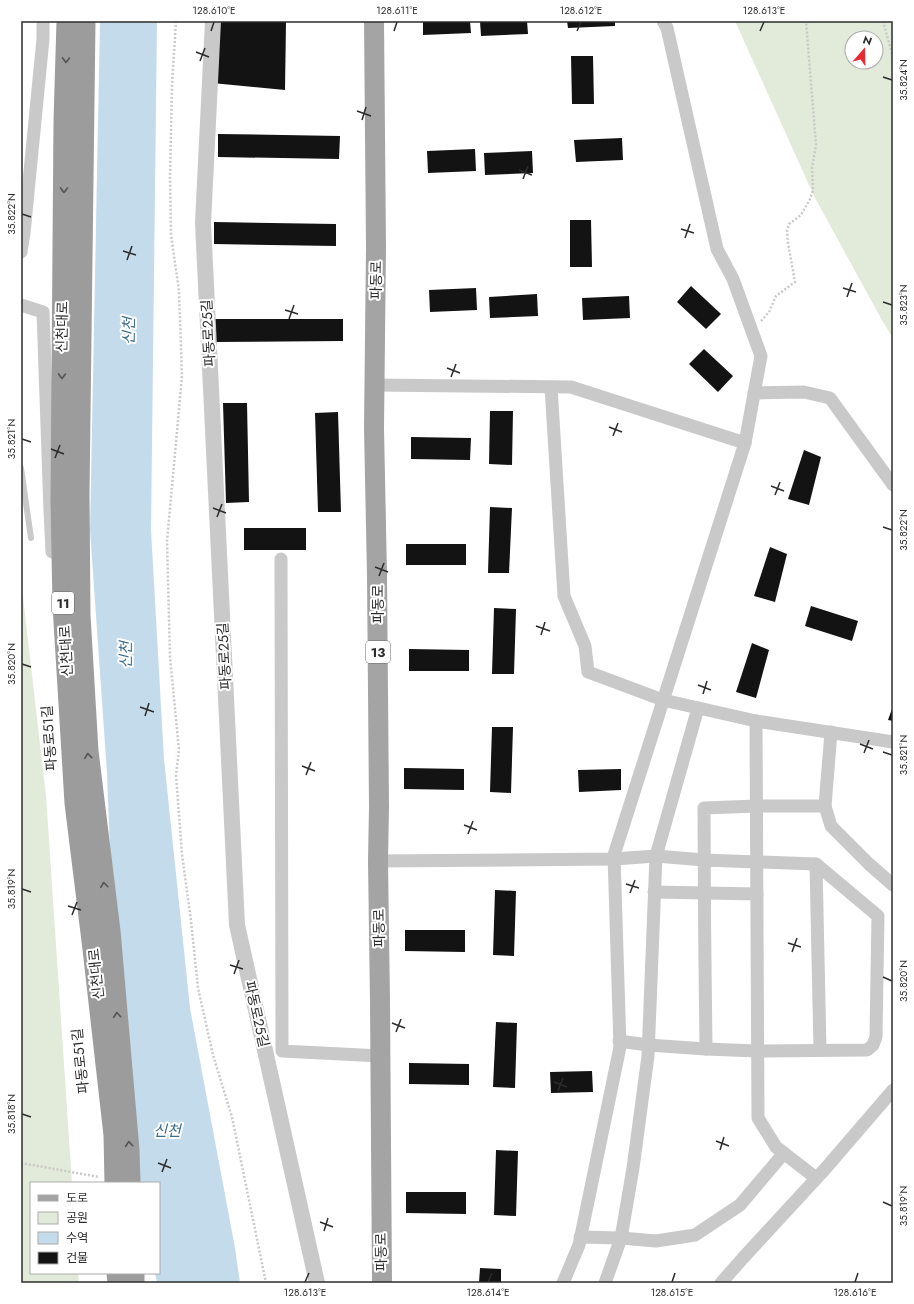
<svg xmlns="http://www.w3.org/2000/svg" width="914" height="1304" font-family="Jost,'Noto Sans KR',sans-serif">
  <rect width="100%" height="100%" fill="#fff"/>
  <g fill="#e2ead9" fill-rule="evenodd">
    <path d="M735,21H893V338L883,322L814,196ZM852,38H876V62H852Z"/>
    <path d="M21,580L46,796L72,1183H31V1273H78L79,1283H21Z"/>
  </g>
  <path fill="#c4dbeb" d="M100,21H157L151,530L164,759L190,1008L235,1248L240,1283H157L155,1273H159V1183H132L121,1135L107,773L90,530Z"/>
  <g fill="#131313">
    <path d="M215,21H286L285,90L212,83Z"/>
    <path d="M423,21H470L471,33L423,35Z"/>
    <path d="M480,21H527L528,34L481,36Z"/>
    <path d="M567,21H615V26L568,28Z"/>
    <path d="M571,56H593L594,104H572Z"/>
    <path d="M218,134L340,136L339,159L218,157Z"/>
    <path d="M622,138L623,160L576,162L574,140Z"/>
    <path d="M475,149L476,171L428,173L427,151Z"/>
    <path d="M532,151L533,173L485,175L484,153Z"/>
    <path d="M570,220H591L592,267H570Z"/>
    <path d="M214,222L336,224V246L214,244Z"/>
    <path d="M691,286L721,314L706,329L677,302Z"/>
    <path d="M476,288L477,310L430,312L429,290Z"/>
    <path d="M537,294L538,316L490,318L489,297Z"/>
    <path d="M629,296L630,318L583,320L582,298Z"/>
    <path d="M214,319H343V341L214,342Z"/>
    <path d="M704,349L733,376L718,392L689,364Z"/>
    <path d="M223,403H247L249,502L226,503Z"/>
    <path d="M490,411H513L512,465L489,464Z"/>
    <path d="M338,412L341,512H318L315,413Z"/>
    <path d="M411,437L471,438L470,460L411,459Z"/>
    <path d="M804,450L821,457L809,505L788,499Z"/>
    <path d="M490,507L512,508L509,573H488Z"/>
    <rect x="244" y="528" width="62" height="22"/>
    <rect x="406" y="544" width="60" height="21"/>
    <path d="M770,547L787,554L775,602L754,596Z"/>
    <path d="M811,606L858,621L852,641L805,626Z"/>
    <path d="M494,608L516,609L514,674H492Z"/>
    <path d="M752,643L769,650L756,698L736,692Z"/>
    <path d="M409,649L469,650V671H409Z"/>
    <path d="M893,706V721L888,720Z"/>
    <path d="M492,727H513L511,793L490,792Z"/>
    <path d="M404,768L464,769V790L404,789Z"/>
    <path d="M621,769V790L579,792L578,770Z"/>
    <path d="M495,890L516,891L514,956L493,955Z"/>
    <path d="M405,930H465V952L405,951Z"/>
    <path d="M496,1022L517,1023L515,1088L493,1087Z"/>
    <path d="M409,1063L469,1064V1085L409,1084Z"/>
    <path d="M592,1071L593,1092L551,1093L550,1072Z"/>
    <path d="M496,1150L518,1151L516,1216L494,1215Z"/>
    <path d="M406,1192H466V1214L406,1213Z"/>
    <path d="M480,1268L501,1269V1283H479Z"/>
  </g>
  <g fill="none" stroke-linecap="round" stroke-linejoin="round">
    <g stroke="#c9c9c9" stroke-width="2.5" stroke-dasharray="2 2" stroke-linecap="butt">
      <path d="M176,21L172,85L170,177L171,235L179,291L182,376L167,541L170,657L179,750L176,775L182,854L191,921L198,988L213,1055L232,1117L266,1283"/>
      <path d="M883,21L893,58"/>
      <path d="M761,321L769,312L776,296L795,282L788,243L787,230L789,224L801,215L810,199L813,190L812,168L816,145L806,21"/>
      <path d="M21,1163L99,1177"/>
    </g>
    <path stroke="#c9c9c9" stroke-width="6" d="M21,468L31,538"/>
    <g stroke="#c9c9c9" stroke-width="13">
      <path d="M21,252L24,233L43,39V21"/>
      <path d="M21,305L43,312L50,511L52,552"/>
      <path d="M375,385L571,387L745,443"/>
      <path d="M551,387L564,596L585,646L588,672L663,700L756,721L893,742"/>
      <path d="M754,393L804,392L830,398L893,485"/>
      <path d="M281,559L282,1051L381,1056"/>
      <path d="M756,721L758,1118L776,1147L816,1178"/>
      <path d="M825,806L831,732"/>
      <path d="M378,861L614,859L656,856L704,860L816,864L878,916L876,1037L873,1045L867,1050L757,1051L706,1049C705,969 704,888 704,808L757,806H825L831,826L869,864L893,885"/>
      <path d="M816,864L820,1050"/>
      <path d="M654,892L757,894"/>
      <path d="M619,1041L648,1045L706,1049"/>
      <path d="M580,1237L621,1238L656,1241L695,1235L740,1205L784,1153"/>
      <path d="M563,1283L579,1245L620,1047L614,855L745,443L761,356L733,279L717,249L667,28L663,21"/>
      <path d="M605,1283L621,1238L633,1168L648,1056L656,856L698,708"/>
      <path d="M721,1283L743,1258L825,1169L893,1090"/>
    </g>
    <path stroke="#c9c9c9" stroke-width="16" d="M213,21L203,223L237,925L317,1283"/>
    <path stroke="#a4a4a4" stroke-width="20" d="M374,21L376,248L374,428L377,575L379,807L378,861L380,1002L382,1283"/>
    <g stroke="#9c9c9c" stroke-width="21">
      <path d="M67,21L64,121L61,500L63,605L75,803L93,949L114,1135L115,1183"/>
      <path d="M85,21L79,494L80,615L88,751L110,931L129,1150L130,1183"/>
      <path d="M117,1273L118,1283"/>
      <path d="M134,1273V1283"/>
    </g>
  </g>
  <defs><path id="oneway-chevron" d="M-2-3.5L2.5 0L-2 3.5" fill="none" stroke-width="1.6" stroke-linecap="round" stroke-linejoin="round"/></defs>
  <g stroke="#535353">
    <use href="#oneway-chevron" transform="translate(66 60) rotate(91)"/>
    <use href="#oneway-chevron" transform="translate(64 190) rotate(91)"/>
    <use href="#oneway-chevron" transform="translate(62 376) rotate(91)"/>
    <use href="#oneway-chevron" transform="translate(88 756) rotate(-96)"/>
    <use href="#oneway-chevron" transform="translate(104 885) rotate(-97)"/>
    <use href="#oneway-chevron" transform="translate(117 1015) rotate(-95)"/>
    <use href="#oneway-chevron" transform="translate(129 1144) rotate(-95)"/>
  </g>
  <path fill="none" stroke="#2c2c2c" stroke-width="1.5" d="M211,31L214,22M394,31L397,22M577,31L581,22M760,31L764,22M196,52L209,57M200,61L205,48M883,77L892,80M357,111L371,116M362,120L366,107M519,170L532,175M523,179L528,166M22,214L31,217M681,229L694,233M685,238L690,224M123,251L136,255M127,260L132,246M843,288L856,292M847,297L852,283M883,302L892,305M285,310L298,314M289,319L294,305M447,368L460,373M451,377L456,364M609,427L622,432M613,436L618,423M22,439L31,442M51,449L64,454M55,458L60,445M771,486L784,491M775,495L780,482M213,508L226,513M217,517L222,504M883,527L892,530M375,567L388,572M379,576L384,563M536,626L550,631M541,635L545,622M22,664L31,667M698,685L711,690M703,694L707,681M140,707L154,712M145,716L149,703M860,744L873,749M883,752L892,755M864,753L869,740M302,766L315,771M306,775L311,762M464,825L477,830M468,834L473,821M626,884L639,888M22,889L31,892M630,893L635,880M68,906L81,910M72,915L77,902M788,943L801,947M792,952L797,938M230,965L243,969M234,974L239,960M883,977L892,981M392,1023L405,1028M396,1032L401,1019M554,1082L567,1087M558,1091L563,1078M22,1114L31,1117M716,1141L729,1146M720,1150L724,1137M158,1163L171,1168M162,1172L167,1159M883,1202L892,1206M320,1222L333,1227M324,1231L328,1218M305,1282L309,1273M488,1282L492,1273M672,1282L675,1273M855,1282L858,1273"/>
  <g text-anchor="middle" stroke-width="4" stroke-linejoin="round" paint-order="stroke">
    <g fill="#fff" stroke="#6b6b6b" stroke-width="1">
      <rect x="52" y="592" width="22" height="22" rx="3"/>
      <rect x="366" y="641" width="24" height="22" rx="3"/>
    </g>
    <g font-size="13" font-weight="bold" fill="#2c2c2c">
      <text x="63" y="608">11</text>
      <text x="378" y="657">13</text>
    </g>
    <g font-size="14" fill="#2c2c2c" stroke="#fff">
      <text transform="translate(376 280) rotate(-89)" y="5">파동로</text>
      <text transform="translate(62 327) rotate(-89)" y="5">신천대로</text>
      <text transform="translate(208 333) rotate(-93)" y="5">파동로25길</text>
      <text transform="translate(378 604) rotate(-90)" y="5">파동로</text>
      <text transform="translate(66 651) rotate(-93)" y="5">신천대로</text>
      <text transform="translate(224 656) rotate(-93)" y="5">파동로25길</text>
      <text transform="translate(49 738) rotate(-94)" y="5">파동로51길</text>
      <text transform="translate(379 928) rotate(-91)" y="5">파동로</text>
      <text transform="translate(96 974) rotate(-96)" y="5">신천대로</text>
      <text transform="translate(257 1014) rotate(77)" y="5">파동로25길</text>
      <text transform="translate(80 1061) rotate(-96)" y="5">파동로51길</text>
      <text transform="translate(381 1252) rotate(-91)" y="5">파동로</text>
    </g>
    <g font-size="15" font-style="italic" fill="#3a6b8e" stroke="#fff">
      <text transform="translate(129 331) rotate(-89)" y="5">신천</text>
      <text transform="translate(126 655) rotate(-90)" y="5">신천</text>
      <text x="167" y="1136">신천</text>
    </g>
  </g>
  <rect width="914" height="1304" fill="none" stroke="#ffffff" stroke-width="44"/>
  <rect x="30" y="1182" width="130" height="92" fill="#ffffff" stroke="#ababab"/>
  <rect x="38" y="1195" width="20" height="6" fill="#a4a4a4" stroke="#ababab"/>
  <text x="66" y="1202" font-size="12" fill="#2c2c2c">도로</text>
  <rect x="38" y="1212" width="20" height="12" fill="#e2ead9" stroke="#ababab"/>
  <text x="66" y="1222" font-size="12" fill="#2c2c2c">공원</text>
  <rect x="38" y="1232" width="20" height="12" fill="#c4dbeb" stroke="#ababab"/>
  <text x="66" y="1242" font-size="12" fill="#2c2c2c">수역</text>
  <rect x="38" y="1252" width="20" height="12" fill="#131313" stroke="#ababab"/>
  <text x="66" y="1262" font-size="12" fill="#2c2c2c">건물</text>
  <g transform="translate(864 50) rotate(20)"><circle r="19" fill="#ffffff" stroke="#ababab"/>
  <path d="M0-3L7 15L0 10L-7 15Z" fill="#e62b34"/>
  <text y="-6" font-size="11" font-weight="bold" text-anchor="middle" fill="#2c2c2c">N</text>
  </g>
  <rect x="22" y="22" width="870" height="1260" fill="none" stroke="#2c2c2c" stroke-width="1.5"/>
  <g font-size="10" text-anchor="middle" fill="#2c2c2c">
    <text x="214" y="14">128.610°E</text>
    <text x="397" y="14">128.611°E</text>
    <text x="581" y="14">128.612°E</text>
    <text x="764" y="14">128.613°E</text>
    <text transform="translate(903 80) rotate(-90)" y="4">35.824°N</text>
    <text transform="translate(11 214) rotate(-90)" y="4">35.822°N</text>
    <text transform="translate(903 305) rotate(-90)" y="4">35.823°N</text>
    <text transform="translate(11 439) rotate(-90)" y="4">35.821°N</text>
    <text transform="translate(903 530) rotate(-90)" y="4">35.822°N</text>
    <text transform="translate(11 664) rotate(-90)" y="4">35.820°N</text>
    <text transform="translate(903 755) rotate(-90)" y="4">35.821°N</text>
    <text transform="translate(11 889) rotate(-90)" y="4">35.819°N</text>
    <text transform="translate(903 981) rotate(-90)" y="4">35.820°N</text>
    <text transform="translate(11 1114) rotate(-90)" y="4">35.818°N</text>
    <text transform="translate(903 1206) rotate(-90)" y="4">35.819°N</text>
    <text x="305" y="1296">128.613°E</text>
    <text x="488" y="1296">128.614°E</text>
    <text x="672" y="1296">128.615°E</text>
    <text x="855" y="1296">128.616°E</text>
  </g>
</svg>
